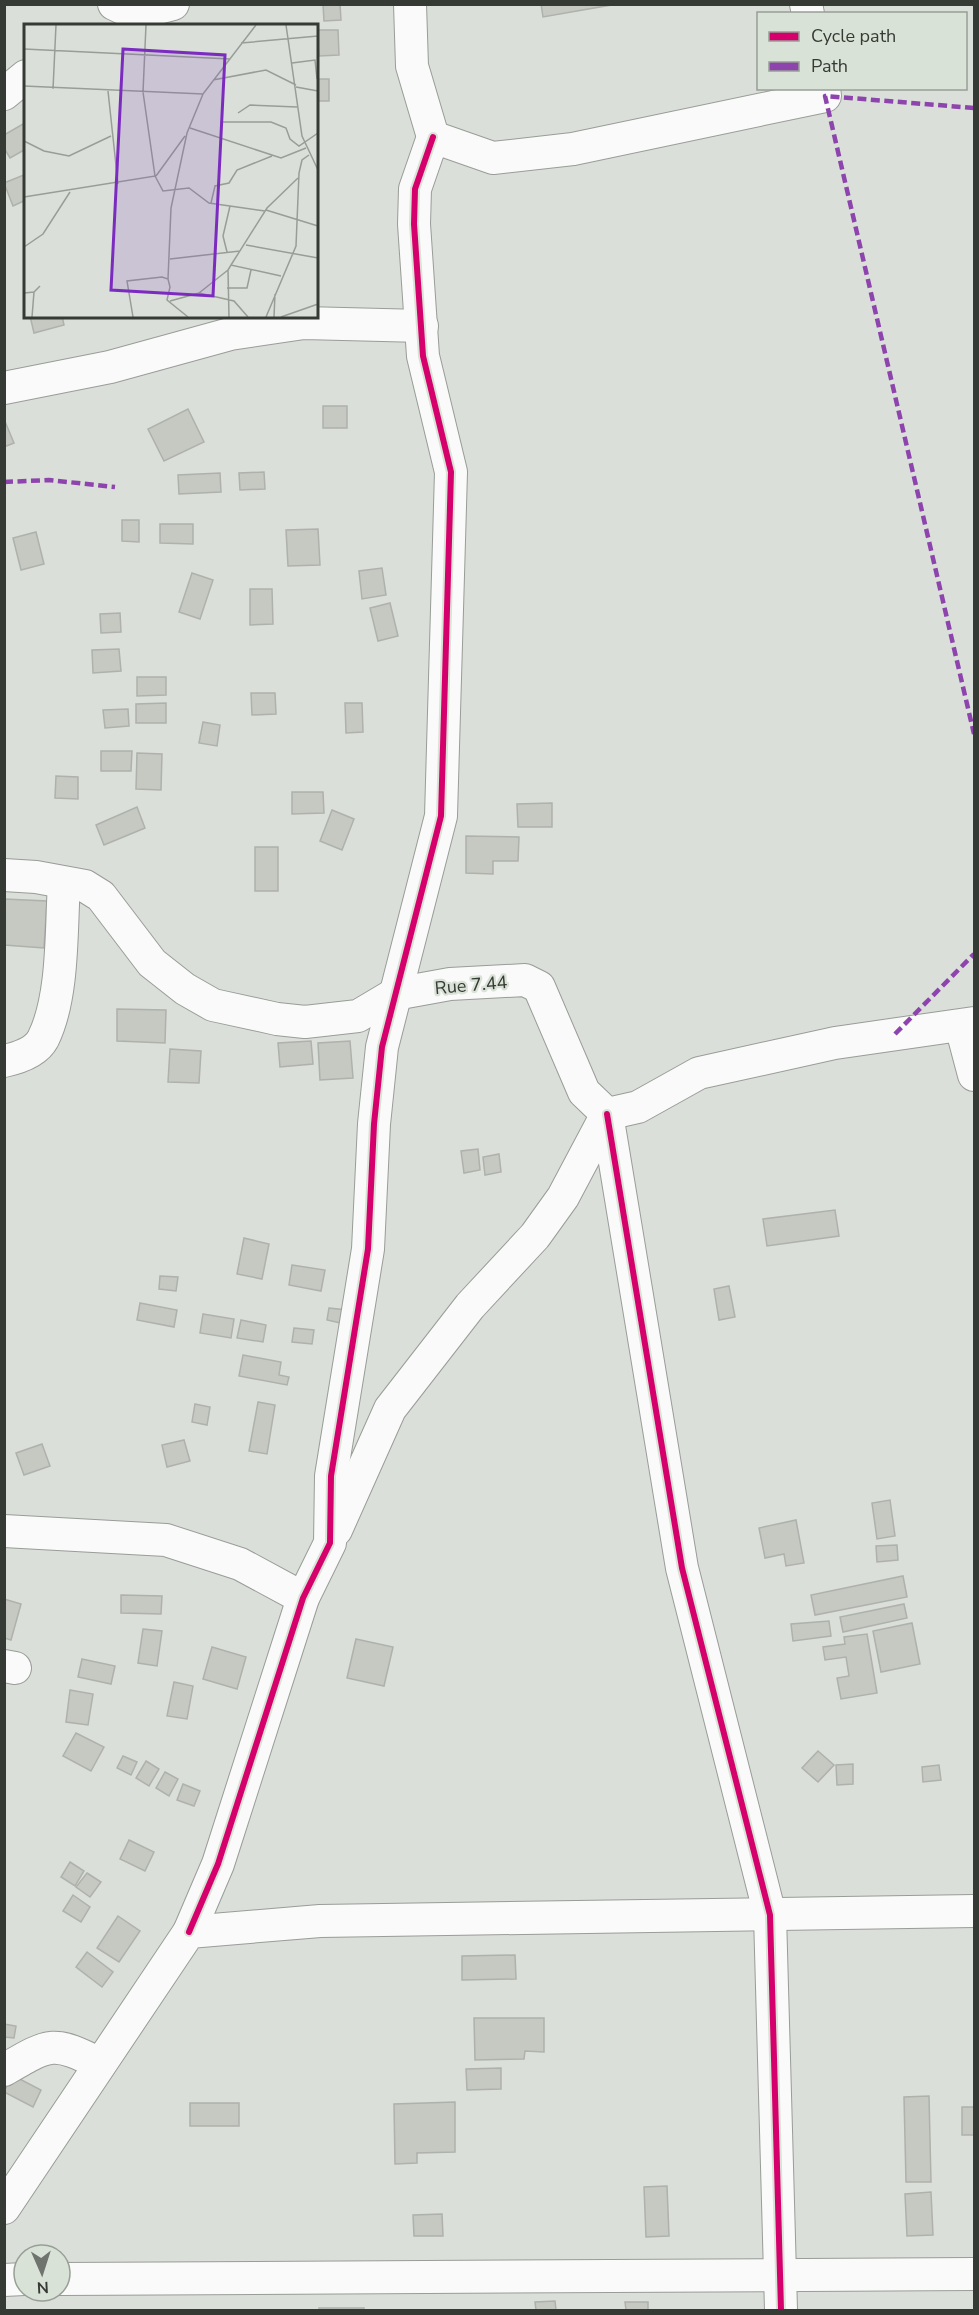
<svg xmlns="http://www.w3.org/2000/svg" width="979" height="2315" font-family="'Nunito Sans',sans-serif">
  <rect width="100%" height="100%" fill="#dadfd9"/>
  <g fill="#c6c8c2" stroke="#afb1ac" stroke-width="1.5">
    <path d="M323,4H340L341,20L324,21Z"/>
    <path d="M541,4H611V5L543,17Z"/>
    <path d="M317,30H338L339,55L319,56Z"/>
    <rect x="316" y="79" width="13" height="22"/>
    <path d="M23,124L26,129V149L10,158L4,148V135Z"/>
    <path d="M26,174V200L13,206L4,183Z"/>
    <path d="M30,316H62L64,325L34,333Z"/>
    <rect x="323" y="406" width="24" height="22"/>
    <path d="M188,409L204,442L164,461L148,429Z"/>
    <path d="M4,419L14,443L4,447Z"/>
    <path d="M264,472L265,489L240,490L239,473Z"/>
    <path d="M220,473L221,492L179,494L178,475Z"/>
    <path d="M122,520H139V542L122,541Z"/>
    <path d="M160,524H193V544L160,543Z"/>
    <path d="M318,529L320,565L288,566L286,530Z"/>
    <path d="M36,532L44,564L21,570L13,538Z"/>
    <path d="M382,568L386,595L362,599L359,571Z"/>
    <path d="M192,573L213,580L200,619L179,612Z"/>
    <path d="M250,589H272L273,624L250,625Z"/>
    <path d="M390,603L398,636L378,641L370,608Z"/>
    <path d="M120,613L121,632L101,633L100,614Z"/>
    <path d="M119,649L121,671L93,673L92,650Z"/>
    <path d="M137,677H166V695L137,696Z"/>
    <path d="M251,693H275L276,714L252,715Z"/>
    <path d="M166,703V723H136V704Z"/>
    <path d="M345,703H362L363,732L346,733Z"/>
    <path d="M128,709L129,726L105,728L103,710Z"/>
    <path d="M203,722L220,725L217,746L199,743Z"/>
    <path d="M101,751H132L131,771H101Z"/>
    <path d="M137,753L162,754L161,790L136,789Z"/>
    <path d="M56,776L78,777V799L55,798Z"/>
    <path d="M292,792H323L324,813L292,814Z"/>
    <path d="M552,803V827H518L517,804Z"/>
    <path d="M137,807L145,828L104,845L96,825Z"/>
    <path d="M332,810L354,819L342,850L320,841Z"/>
    <path d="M466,836L519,837L518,861H493V874L466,873Z"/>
    <rect x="255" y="847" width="23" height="44"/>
    <path d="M4,899L47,901L44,948L4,945Z"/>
    <path d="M117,1009L166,1010L165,1043L117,1041Z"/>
    <path d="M311,1041L313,1064L280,1067L278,1043Z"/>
    <path d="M350,1041L353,1078L320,1080L318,1043Z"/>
    <path d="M170,1049L201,1051L199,1083L168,1082Z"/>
    <path d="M478,1149L480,1170L464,1173L461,1151Z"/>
    <path d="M499,1154L501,1172L485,1175L483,1157Z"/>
    <path d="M835,1210L839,1236L767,1246L763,1219Z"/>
    <path d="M244,1238L269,1244L262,1279L237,1274Z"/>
    <path d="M292,1265L325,1270L321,1291L289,1285Z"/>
    <path d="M160,1276L178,1277L176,1291L159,1289Z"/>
    <path d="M729,1286L735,1317L719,1320L714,1289Z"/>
    <path d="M140,1303L177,1310L174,1327L137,1320Z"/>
    <path d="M329,1308L347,1310L345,1324L327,1320Z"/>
    <path d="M203,1314L234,1319L231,1338L200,1333Z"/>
    <path d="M241,1320L266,1325L263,1342L237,1338Z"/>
    <path d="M294,1328L314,1330L312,1344L292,1342Z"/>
    <path d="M243,1355L281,1362L279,1375L289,1377L287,1385L239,1376Z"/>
    <path d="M258,1402L275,1405L267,1454L249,1451Z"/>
    <path d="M195,1404L210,1407L207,1425L192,1422Z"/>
    <path d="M184,1440L190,1461L167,1467L162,1445Z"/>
    <path d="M42,1444L50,1466L24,1475L16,1453Z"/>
    <path d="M890,1500L895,1536L877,1539L872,1503Z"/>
    <path d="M796,1520L804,1563L786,1566L784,1554L765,1558L759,1528Z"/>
    <path d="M897,1545L898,1560L877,1562L876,1546Z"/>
    <path d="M903,1576L907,1597L815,1615L811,1595Z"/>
    <path d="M121,1595L162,1596L161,1614L121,1613Z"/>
    <path d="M4,1599L21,1604L11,1640L4,1638Z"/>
    <path d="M904,1604L907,1618L843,1632L840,1617Z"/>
    <path d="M829,1621L831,1636L793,1641L791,1624Z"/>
    <path d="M912,1623L920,1664L881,1672L873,1631Z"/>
    <path d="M143,1629L162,1631L157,1666L138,1663Z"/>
    <path d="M867,1634L877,1693L841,1699L837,1678L849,1676L846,1657L825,1660L823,1647L845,1644L844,1637Z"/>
    <path d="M356,1639L393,1647L384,1686L347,1678Z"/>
    <path d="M212,1647L246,1657L237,1689L203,1679Z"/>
    <path d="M82,1659L115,1666L111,1684L78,1677Z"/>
    <path d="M174,1682L193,1686L187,1719L167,1716Z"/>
    <path d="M70,1690L93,1694L88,1725L66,1722Z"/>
    <path d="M76,1733L104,1747L91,1771L63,1756Z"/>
    <path d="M818,1751L834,1765L818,1782L802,1768Z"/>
    <path d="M123,1756L137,1762L131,1775L117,1768Z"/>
    <path d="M146,1761L159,1769L149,1786L136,1778Z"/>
    <path d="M853,1764V1784L837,1785L836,1765Z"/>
    <path d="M939,1765L941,1780L923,1782L922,1767Z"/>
    <path d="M165,1772L178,1779L169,1796L156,1788Z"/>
    <path d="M183,1784L200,1791L194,1806L177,1800Z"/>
    <path d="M129,1840L154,1852L145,1871L120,1859Z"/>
    <path d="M70,1862L84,1871L75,1886L61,1877Z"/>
    <path d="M87,1873L101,1882L90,1897L76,1887Z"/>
    <path d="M73,1895L90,1907L81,1922L63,1911Z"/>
    <path d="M118,1916L140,1931L119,1962L97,1948Z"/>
    <path d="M87,1952L113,1972L102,1987L76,1967Z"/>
    <path d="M515,1955L516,1979L462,1980V1956Z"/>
    <path d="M474,2018H544V2052L525,2051L524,2059L475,2060Z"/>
    <path d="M4,2024L16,2026L14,2038L4,2037Z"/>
    <path d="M501,2068V2089L467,2090L466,2069Z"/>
    <path d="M12,2075L41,2090L33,2107L4,2092Z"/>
    <path d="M929,2096L931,2182H906L904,2097Z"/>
    <path d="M455,2102V2152L417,2153V2163L395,2164L394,2104Z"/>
    <rect x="190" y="2103" width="49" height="23"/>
    <rect x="962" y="2107" width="12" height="28"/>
    <path d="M667,2186L669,2236L646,2237L644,2187Z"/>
    <path d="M931,2192L933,2235L907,2236L905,2194Z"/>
    <path d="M442,2214L443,2236H414L413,2215Z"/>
    <path d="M555,2301L556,2310H536L535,2302Z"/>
    <path d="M625,2302H648V2310H626Z"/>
    <rect x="319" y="2308" width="45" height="2"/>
  </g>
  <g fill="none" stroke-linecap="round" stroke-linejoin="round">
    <g stroke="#999c98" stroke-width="34">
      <g id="street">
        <path d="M114,4L135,14L173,4"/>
        <path d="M410,4L412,66L433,137L493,158L573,149L825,96L824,88"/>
        <path d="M806,4L808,14"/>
        <path d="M4,94L26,76"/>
        <path d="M4,388L110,367L230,334L304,323L422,326"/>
        <path d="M4,875L36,877L85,886L101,896L152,963L185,989L213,1005L277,1019L305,1022L358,1016L395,994L450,984L525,980L539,987L584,1092L607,1114L638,1107L699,1073L835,1043L974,1023"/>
        <path d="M961,1026L974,1075"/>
        <path d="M4,1061C18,1058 36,1052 43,1039C64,997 61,929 64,883"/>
        <path d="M607,1114L682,1568L770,1915L781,2310"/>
        <path d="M336,1530L390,1409L470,1306L535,1236L563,1197L607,1114"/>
        <path d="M4,1531L166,1540L240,1564L303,1598"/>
        <path d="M4,1666L15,1668"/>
        <path d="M189,1932L218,1864L303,1598L330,1543L331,1476L368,1249L374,1124L382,1047L441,816L451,472L423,356L414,224L415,189L433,137"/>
        <path d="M4,2070C50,2043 53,2040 100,2064"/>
        <path d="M4,2208L189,1932L320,1921L974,1911"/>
        <path d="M60,2279L974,2274"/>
        <path d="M4,2280L24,2279"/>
      </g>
    </g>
    <use href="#street" stroke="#f9faf9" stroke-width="32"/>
    <g stroke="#8e44ad" stroke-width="4.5" stroke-dasharray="9 4.5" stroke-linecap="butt">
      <path d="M974,108L825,96L974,734"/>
      <path d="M4,482L49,480L115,487"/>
      <path d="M895,1034L974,954"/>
    </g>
    <g stroke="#d9e2d6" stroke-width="10">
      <g id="cycleway">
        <path d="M607,1114L682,1568L770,1915L781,2310"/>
        <path d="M189,1932L218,1864L303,1598L330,1543L331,1476L368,1249L374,1124L382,1047L441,816L451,472L423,356L414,224L415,189L433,137"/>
      </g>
    </g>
    <use href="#cycleway" stroke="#d6006c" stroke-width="6"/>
  </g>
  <g text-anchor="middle" stroke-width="4.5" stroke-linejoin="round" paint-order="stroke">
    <g font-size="18" fill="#363a35" stroke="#d9e2d6">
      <text transform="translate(471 985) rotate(-5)" y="6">Rue 7.44</text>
    </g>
  </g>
  <g transform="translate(24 24)">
    <rect width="294" height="294" fill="#dadfd9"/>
    <path fill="none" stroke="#989d97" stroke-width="1.5" d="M122,1L119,68L131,152M262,1L278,112L294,146M217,19L294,12M0,25L206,35M268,39L291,36L293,55M189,56L242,46L272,61M0,62L179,70L232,1M272,63L294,67M29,65L32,1M84,67L94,160M214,89L226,81L273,83M196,98H247L262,104L266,115L275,122L294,109M166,104L257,134L282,124M0,117L20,127L45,132L87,112M132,152L161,112M0,173L131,152L139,167L165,164L185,179L241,187M187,179L191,162L205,159L213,146L248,132M242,186L294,202M222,221L294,234M0,223L19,210L46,168M203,228L199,212L206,182M146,235L216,227M207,241L243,184L274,154M144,255L147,184L163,109L179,70M203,264H223L227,246M0,269L10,268L16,262M175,269L204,246M146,277L175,269L210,277L224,293M8,293L10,268M109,293L103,257L138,253L144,255L146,263L143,276L164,293M205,293L204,246L207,241L257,252M242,293L272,222L275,149L278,136L285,131M250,293L251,270M257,293L294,280"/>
    <path fill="#7b2cbf" fill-opacity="0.15" stroke="#7b2cbf" stroke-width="3" d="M99,25L201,31L189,272L87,266Z"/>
    <rect width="294" height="294" fill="none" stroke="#363a35" stroke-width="3"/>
  </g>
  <rect width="979" height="2315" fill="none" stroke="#363a35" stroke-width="12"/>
  <rect x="757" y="12" width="210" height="78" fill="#d9e2d6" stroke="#989f96" stroke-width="1.5"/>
  <rect x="769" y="32" width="30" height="9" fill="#d6006c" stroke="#989f96" stroke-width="1.5"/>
  <text x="811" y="42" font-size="18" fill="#363a35">Cycle path</text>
  <rect x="769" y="62" width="30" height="9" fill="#8e44ad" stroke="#989f96" stroke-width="1.5"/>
  <text x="811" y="72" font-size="18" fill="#363a35">Path</text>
  <g transform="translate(42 2273) rotate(177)"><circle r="28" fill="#d9e2d6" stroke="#989f96" stroke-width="1.5"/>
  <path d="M0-4.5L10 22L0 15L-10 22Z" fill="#6f746e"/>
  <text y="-9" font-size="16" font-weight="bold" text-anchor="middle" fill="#363a35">N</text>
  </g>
</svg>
